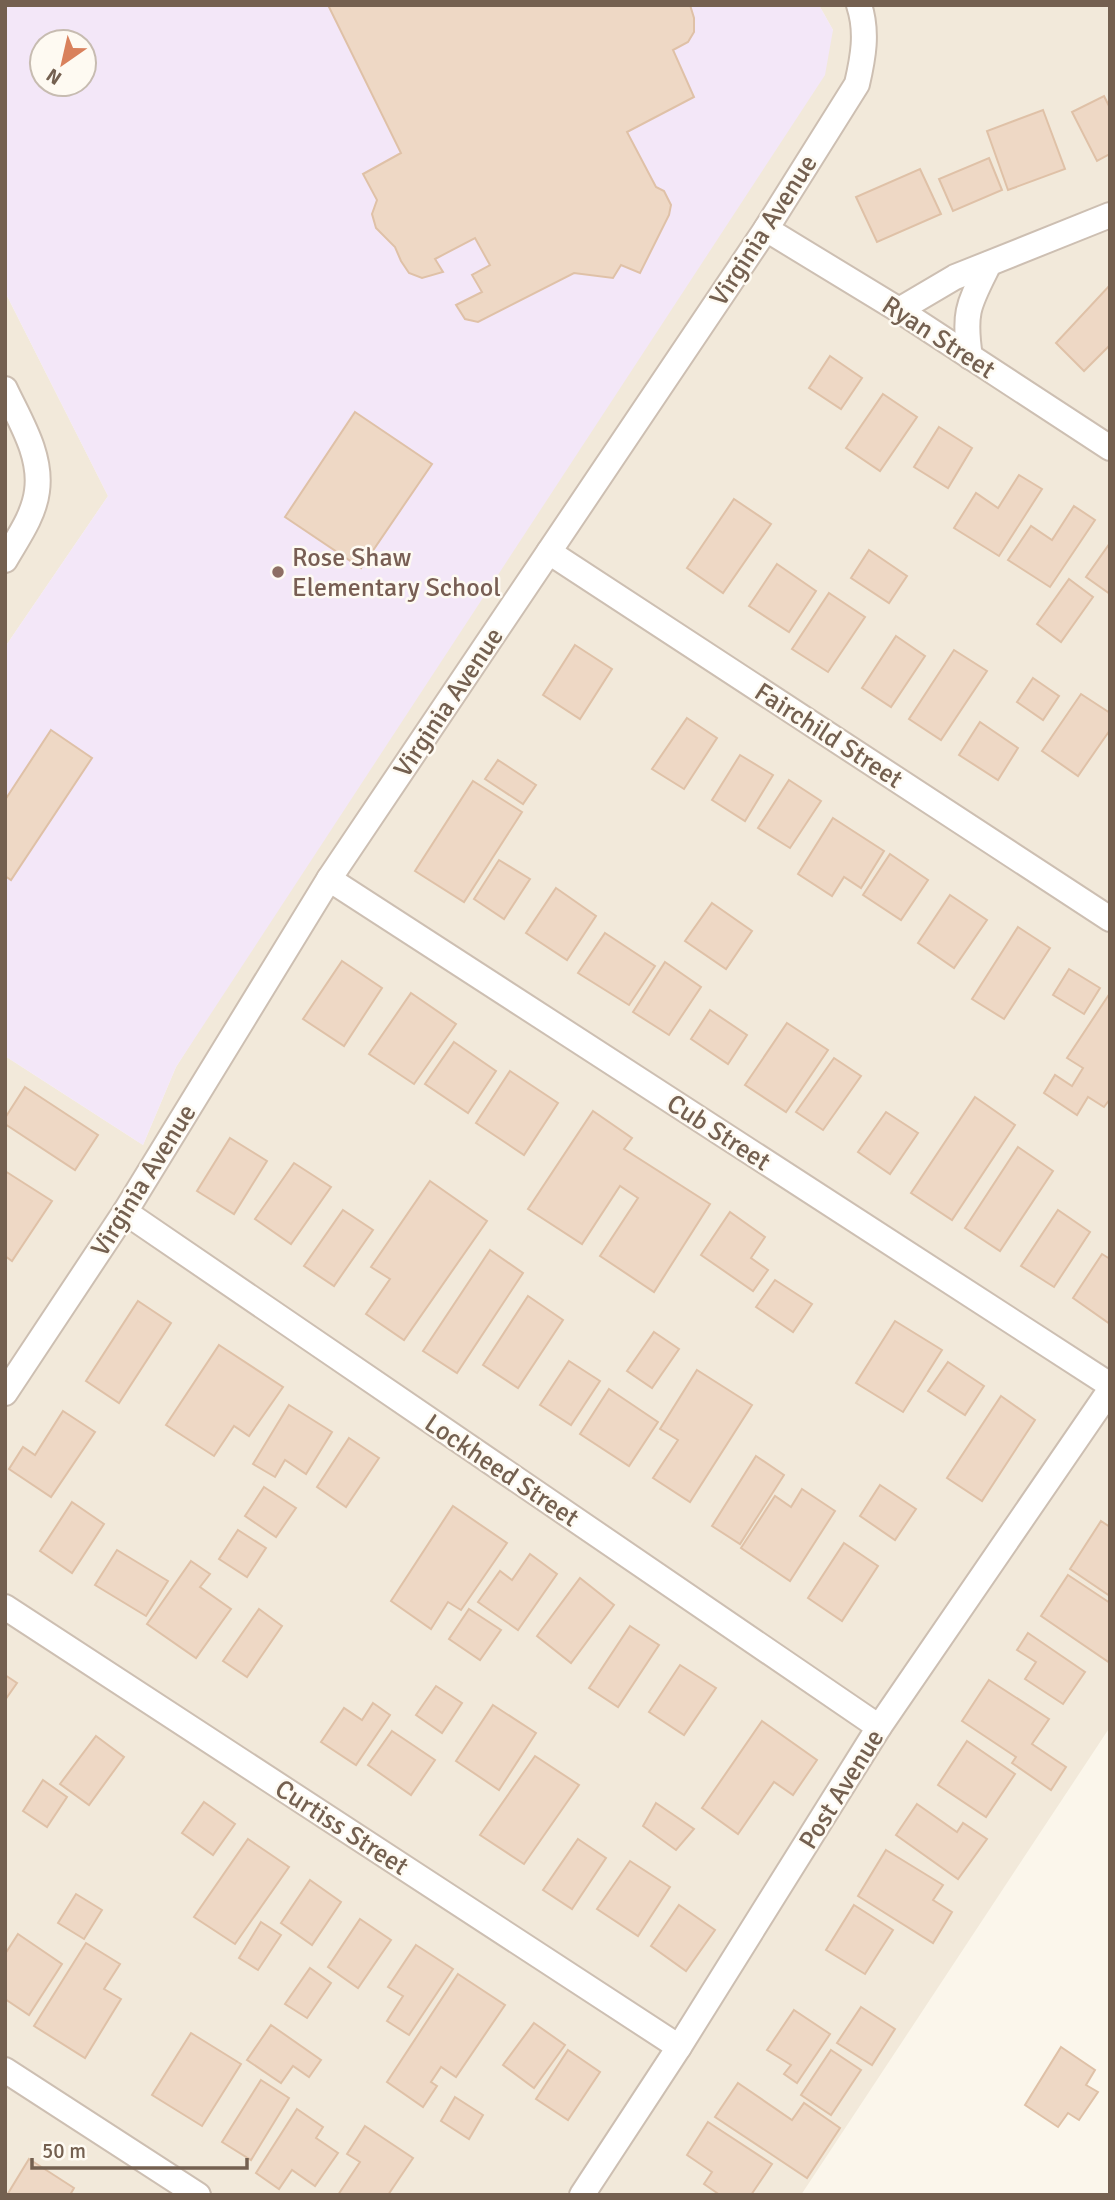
<svg xmlns="http://www.w3.org/2000/svg" width="1115" height="2200" font-family="Signika,sans-serif">
  <rect width="100%" height="100%" fill="#fbf6eb"/>
  <g fill="#f2e9da">
    <path d="M819,5H1110V1727L801,2195H5V1056L143,1145L176,1067L833,30Z"/>
    <path d="M5,292L108,496L5,647Z"/>
  </g>
  <path fill="#f3e7f8" fill-rule="evenodd" d="M5,5H819L833,30L825,75L176,1067L143,1145L5,1056V647L108,496L5,292ZM42,42H84V84H42Z"/>
  <g fill="#eed8c5" stroke="#dfc1a7" stroke-width="2">
    <path d="M328,5H690L694,18V32L688,42L673,50L694,97L627,132L656,187L664,191L671,205L669,215L640,273L621,265L613,278L574,273L478,322L465,319L456,305L482,292L472,275L490,265L475,238L435,259L443,272L422,278L409,273L401,261L395,247L376,228L372,214L377,200L363,174L401,153Z"/>
    <path d="M1104,96L1110,108V154L1097,161L1072,112Z"/>
    <path d="M1043,110L1065,169L1008,190L987,131Z"/>
    <path d="M989,158L1002,190L953,211L939,179Z"/>
    <path d="M920,169L941,214L877,242L856,197Z"/>
    <path d="M1110,285V345L1084,371L1056,343Z"/>
    <path d="M830,356L862,378L841,409L809,388Z"/>
    <path d="M883,394L917,417L880,471L846,448Z"/>
    <path d="M355,412L432,464L361,568L285,517Z"/>
    <path d="M939,427L972,448L948,488L914,467Z"/>
    <path d="M1019,475L1042,489L999,556L954,528L976,493L998,508Z"/>
    <path d="M734,499L771,524L723,593L687,568Z"/>
    <path d="M1074,506L1095,520L1050,587L1008,560L1031,526L1052,540Z"/>
    <path d="M1110,543V594L1086,577Z"/>
    <path d="M869,550L907,576L889,603L851,578Z"/>
    <path d="M777,564L816,591L789,632L749,606Z"/>
    <path d="M1069,579L1093,597L1061,642L1037,624Z"/>
    <path d="M829,593L865,617L828,672L792,649Z"/>
    <path d="M896,636L925,656L891,707L862,688Z"/>
    <path d="M575,645L612,669L580,719L543,695Z"/>
    <path d="M954,650L987,671L941,740L909,719Z"/>
    <path d="M1033,678L1059,696L1043,720L1017,702Z"/>
    <path d="M1081,694L1110,713V730L1078,776L1042,751Z"/>
    <path d="M687,718L717,738L684,789L652,769Z"/>
    <path d="M980,722L1018,748L998,780L959,755Z"/>
    <path d="M51,730L92,758L11,880L5,876V800Z"/>
    <path d="M740,755L773,775L745,821L712,800Z"/>
    <path d="M498,760L536,785L523,804L485,779Z"/>
    <path d="M789,780L821,801L790,848L758,828Z"/>
    <path d="M473,781L522,812L464,902L415,871Z"/>
    <path d="M833,818L884,851L861,888L844,877L832,896L798,874Z"/>
    <path d="M890,854L928,880L901,920L863,895Z"/>
    <path d="M499,860L530,879L504,919L474,899Z"/>
    <path d="M556,888L596,916L567,960L526,933Z"/>
    <path d="M950,895L987,920L954,968L918,943Z"/>
    <path d="M712,903L752,931L726,969L685,941Z"/>
    <path d="M1018,927L1050,948L1004,1019L972,999Z"/>
    <path d="M605,933L655,966L629,1005L578,973Z"/>
    <path d="M342,961L382,988L344,1046L303,1019Z"/>
    <path d="M665,962L701,987L669,1035L633,1012Z"/>
    <path d="M1069,969L1100,988L1084,1014L1053,995Z"/>
    <path d="M411,993L456,1024L414,1084L369,1054Z"/>
    <path d="M1110,993V1099L1104,1107L1088,1097L1077,1115L1044,1093L1055,1075L1072,1086L1083,1068L1067,1058Z"/>
    <path d="M710,1010L747,1035L728,1064L691,1039Z"/>
    <path d="M787,1023L828,1050L786,1112L745,1085Z"/>
    <path d="M454,1042L496,1071L468,1113L425,1084Z"/>
    <path d="M834,1058L861,1076L823,1130L796,1112Z"/>
    <path d="M510,1071L558,1103L524,1155L476,1123Z"/>
    <path d="M25,1087L98,1135L75,1170L5,1124V1118Z"/>
    <path d="M975,1097L1015,1125L952,1220L911,1193Z"/>
    <path d="M593,1111L632,1138L624,1149L710,1204L654,1292L600,1256L638,1198L620,1186L582,1244L528,1209Z"/>
    <path d="M886,1112L918,1133L890,1174L858,1152Z"/>
    <path d="M230,1138L267,1161L234,1214L197,1191Z"/>
    <path d="M1018,1147L1053,1171L1000,1251L965,1228Z"/>
    <path d="M294,1163L331,1187L291,1244L255,1219Z"/>
    <path d="M5,1171L52,1201L12,1261L5,1256Z"/>
    <path d="M430,1181L487,1221L404,1340L366,1314L390,1279L371,1267Z"/>
    <path d="M343,1210L373,1230L334,1286L304,1266Z"/>
    <path d="M1058,1210L1090,1232L1054,1287L1021,1266Z"/>
    <path d="M730,1212L765,1237L751,1258L768,1270L753,1291L701,1255Z"/>
    <path d="M490,1250L523,1273L457,1373L423,1351Z"/>
    <path d="M1102,1254L1110,1259V1324L1073,1298Z"/>
    <path d="M775,1280L812,1304L793,1332L756,1307Z"/>
    <path d="M528,1296L563,1320L518,1388L483,1365Z"/>
    <path d="M138,1301L171,1323L119,1403L86,1381Z"/>
    <path d="M895,1321L942,1350L903,1412L856,1383Z"/>
    <path d="M654,1332L679,1349L652,1388L627,1371Z"/>
    <path d="M219,1345L283,1387L249,1436L234,1426L214,1456L166,1425Z"/>
    <path d="M569,1361L600,1381L571,1425L540,1405Z"/>
    <path d="M948,1362L984,1386L965,1415L928,1391Z"/>
    <path d="M697,1370L752,1405L690,1502L653,1478L678,1440L660,1429Z"/>
    <path d="M609,1389L658,1422L629,1466L580,1434Z"/>
    <path d="M1001,1396L1035,1420L982,1501L947,1478Z"/>
    <path d="M289,1405L332,1432L306,1474L285,1460L275,1477L253,1464Z"/>
    <path d="M63,1411L95,1432L51,1497L9,1469L23,1447L35,1455Z"/>
    <path d="M349,1438L379,1458L346,1507L317,1487Z"/>
    <path d="M756,1456L784,1475L740,1544L712,1526Z"/>
    <path d="M880,1485L916,1509L895,1540L860,1516Z"/>
    <path d="M264,1487L296,1508L276,1537L245,1516Z"/>
    <path d="M802,1489L835,1511L790,1581L741,1548L775,1496L791,1507Z"/>
    <path d="M72,1502L104,1524L72,1573L40,1551Z"/>
    <path d="M453,1506L507,1543L461,1610L448,1602L431,1629L391,1601Z"/>
    <path d="M1101,1521L1110,1527V1596L1070,1569Z"/>
    <path d="M238,1530L266,1548L247,1577L219,1559Z"/>
    <path d="M844,1543L878,1566L842,1621L808,1598Z"/>
    <path d="M117,1550L168,1581L146,1616L95,1585Z"/>
    <path d="M530,1554L557,1574L518,1630L478,1602L500,1571L512,1580Z"/>
    <path d="M191,1561L210,1574L200,1587L231,1609L196,1658L147,1624Z"/>
    <path d="M1068,1575L1110,1603V1663L1041,1616Z"/>
    <path d="M580,1578L614,1605L571,1663L537,1636Z"/>
    <path d="M259,1609L282,1626L247,1677L223,1661Z"/>
    <path d="M469,1609L501,1630L480,1660L449,1639Z"/>
    <path d="M630,1626L659,1645L618,1707L589,1688Z"/>
    <path d="M1028,1633L1085,1672L1063,1704L1025,1679L1036,1662L1017,1650Z"/>
    <path d="M680,1665L716,1688L684,1735L649,1712Z"/>
    <path d="M5,1675L17,1683L5,1700Z"/>
    <path d="M989,1680L1049,1719L1032,1744L1066,1767L1051,1790L1012,1763L1016,1757L962,1721Z"/>
    <path d="M436,1686L462,1703L442,1733L416,1715Z"/>
    <path d="M373,1703L390,1715L356,1765L321,1742L344,1708L362,1720Z"/>
    <path d="M493,1705L536,1733L499,1790L456,1761Z"/>
    <path d="M762,1721L817,1760L793,1795L774,1782L738,1834L702,1808Z"/>
    <path d="M392,1731L435,1760L411,1795L368,1765Z"/>
    <path d="M96,1736L124,1757L89,1805L60,1784Z"/>
    <path d="M967,1741L1015,1774L986,1817L938,1785Z"/>
    <path d="M535,1756L579,1785L524,1864L480,1835Z"/>
    <path d="M43,1780L67,1797L47,1827L23,1811Z"/>
    <path d="M204,1802L235,1824L213,1855L182,1833Z"/>
    <path d="M656,1803L694,1829L676,1850L643,1826Z"/>
    <path d="M917,1804L957,1832L963,1823L987,1839L958,1879L896,1835Z"/>
    <path d="M248,1839L289,1867L235,1944L194,1917Z"/>
    <path d="M578,1839L606,1858L572,1909L543,1890Z"/>
    <path d="M886,1850L943,1885L933,1900L952,1912L933,1943L858,1896Z"/>
    <path d="M630,1861L670,1887L638,1936L597,1909Z"/>
    <path d="M310,1880L341,1902L312,1945L281,1923Z"/>
    <path d="M76,1894L102,1910L84,1939L58,1923Z"/>
    <path d="M679,1905L715,1930L686,1971L651,1946Z"/>
    <path d="M854,1905L893,1930L865,1974L826,1950Z"/>
    <path d="M360,1919L391,1940L358,1988L328,1967Z"/>
    <path d="M261,1922L281,1935L258,1970L239,1958Z"/>
    <path d="M18,1934L62,1964L29,2015L5,1999V1954Z"/>
    <path d="M86,1943L120,1964L104,1989L121,1999L85,2058L34,2026Z"/>
    <path d="M416,1945L453,1969L409,2035L387,2021L403,1996L388,1987Z"/>
    <path d="M310,1968L331,1983L307,2018L285,2004Z"/>
    <path d="M458,1974L505,2005L456,2077L441,2067L431,2082L437,2086L423,2107L387,2082Z"/>
    <path d="M861,2007L895,2029L872,2065L837,2043Z"/>
    <path d="M794,2010L830,2034L797,2083L784,2074L791,2065L767,2050Z"/>
    <path d="M534,2023L565,2045L534,2088L503,2065Z"/>
    <path d="M271,2025L321,2060L309,2077L293,2066L281,2083L247,2060Z"/>
    <path d="M191,2033L241,2064L202,2126L152,2095Z"/>
    <path d="M1061,2047L1095,2070L1086,2085L1098,2092L1079,2120L1068,2113L1058,2127L1025,2105Z"/>
    <path d="M568,2050L600,2072L568,2120L536,2099Z"/>
    <path d="M831,2050L861,2070L831,2115L801,2095Z"/>
    <path d="M261,2080L289,2098L251,2160L222,2142Z"/>
    <path d="M738,2083L792,2120L804,2103L840,2128L807,2178L715,2117Z"/>
    <path d="M455,2097L483,2115L469,2139L441,2121Z"/>
    <path d="M297,2109L323,2127L316,2138L338,2153L315,2186L292,2170L279,2189L256,2173Z"/>
    <path d="M708,2122L772,2164L751,2195H720L704,2184L712,2172L687,2155Z"/>
    <path d="M365,2126L413,2158L388,2195H338L360,2162L347,2154Z"/>
    <path d="M29,2159L74,2188L70,2195H7Z"/>
  </g>
  <g fill="none" stroke-linecap="round" stroke-linejoin="round">
    <g stroke="#cdbfb2" stroke-width="28">
      <g id="street">
        <path d="M766,229L899,310L1110,448"/>
        <path d="M899,310L955,277L1110,215"/>
        <path d="M970,357C963,311 969,304 989,264"/>
        <path d="M5,389C20,421 42,455 37,491C34,516 17,539 5,560"/>
        <path d="M549,552L1110,919"/>
        <path d="M329,879L1110,1385"/>
        <path d="M125,1212L879,1727"/>
        <path d="M5,1393L125,1212L329,879L766,229L857,84C863,58 868,32 859,5"/>
        <path d="M5,1607L679,2047"/>
        <path d="M5,2070L198,2195"/>
        <path d="M582,2195L679,2047L879,1727L1110,1390"/>
      </g>
    </g>
    <use href="#street" stroke="#fff" stroke-width="24"/>
  </g>
  <circle fill="#8d6e63" stroke="#fefaf2" stroke-width="2.5" cx="278" cy="572" r="7"/>
  <g text-anchor="middle" stroke-width="5" stroke-linejoin="round" paint-order="stroke">
    <g font-size="26" fill="#746050" stroke="#fefaf2">
      <text transform="translate(763 230) rotate(-57)" y="9">Virginia Avenue</text>
      <text transform="translate(939 337) rotate(33)" y="9">Ryan Street</text>
      <text transform="translate(448 702) rotate(-56)" y="9">Virginia Avenue</text>
      <text transform="translate(829 735) rotate(33)" y="9">Fairchild Street</text>
      <text transform="translate(719 1132) rotate(33)" y="9">Cub Street</text>
      <text transform="translate(143 1180) rotate(-58)" y="9">Virginia Avenue</text>
      <text transform="translate(502 1470) rotate(34)" y="9">Lockheed Street</text>
      <text transform="translate(841 1789) rotate(-58)" y="9">Post Avenue</text>
      <text transform="translate(342 1827) rotate(33)" y="9">Curtiss Street</text>
    </g>
    <g font-size="26" fill="#785e54" stroke="#fefaf2" text-anchor="start">
      <text x="292" y="566">Rose Shaw<tspan x="292" dy="30">Elementary School</tspan></text>
    </g>
  </g>
  <rect width="1115" height="2200" fill="none" stroke="#746050" stroke-width="14"/>
  <g transform="translate(63 63) rotate(214)"><circle r="33" fill="#fefaf2" stroke="#c7bcb1" stroke-width="2"/>
  <path d="M0-5L12 26L0 18L-12 26Z" fill="#d9815c"/>
  <text y="-10" font-size="19" font-weight="bold" text-anchor="middle" fill="#746050">N</text>
  </g>
  <path d="M32 2158v10h215v-10" fill="none" stroke="#746050" stroke-width="3.5"/>
  <text x="42" y="2158" font-size="21" fill="#746050" stroke="#fefaf2" stroke-width="5" paint-order="stroke">50 m</text>
</svg>
